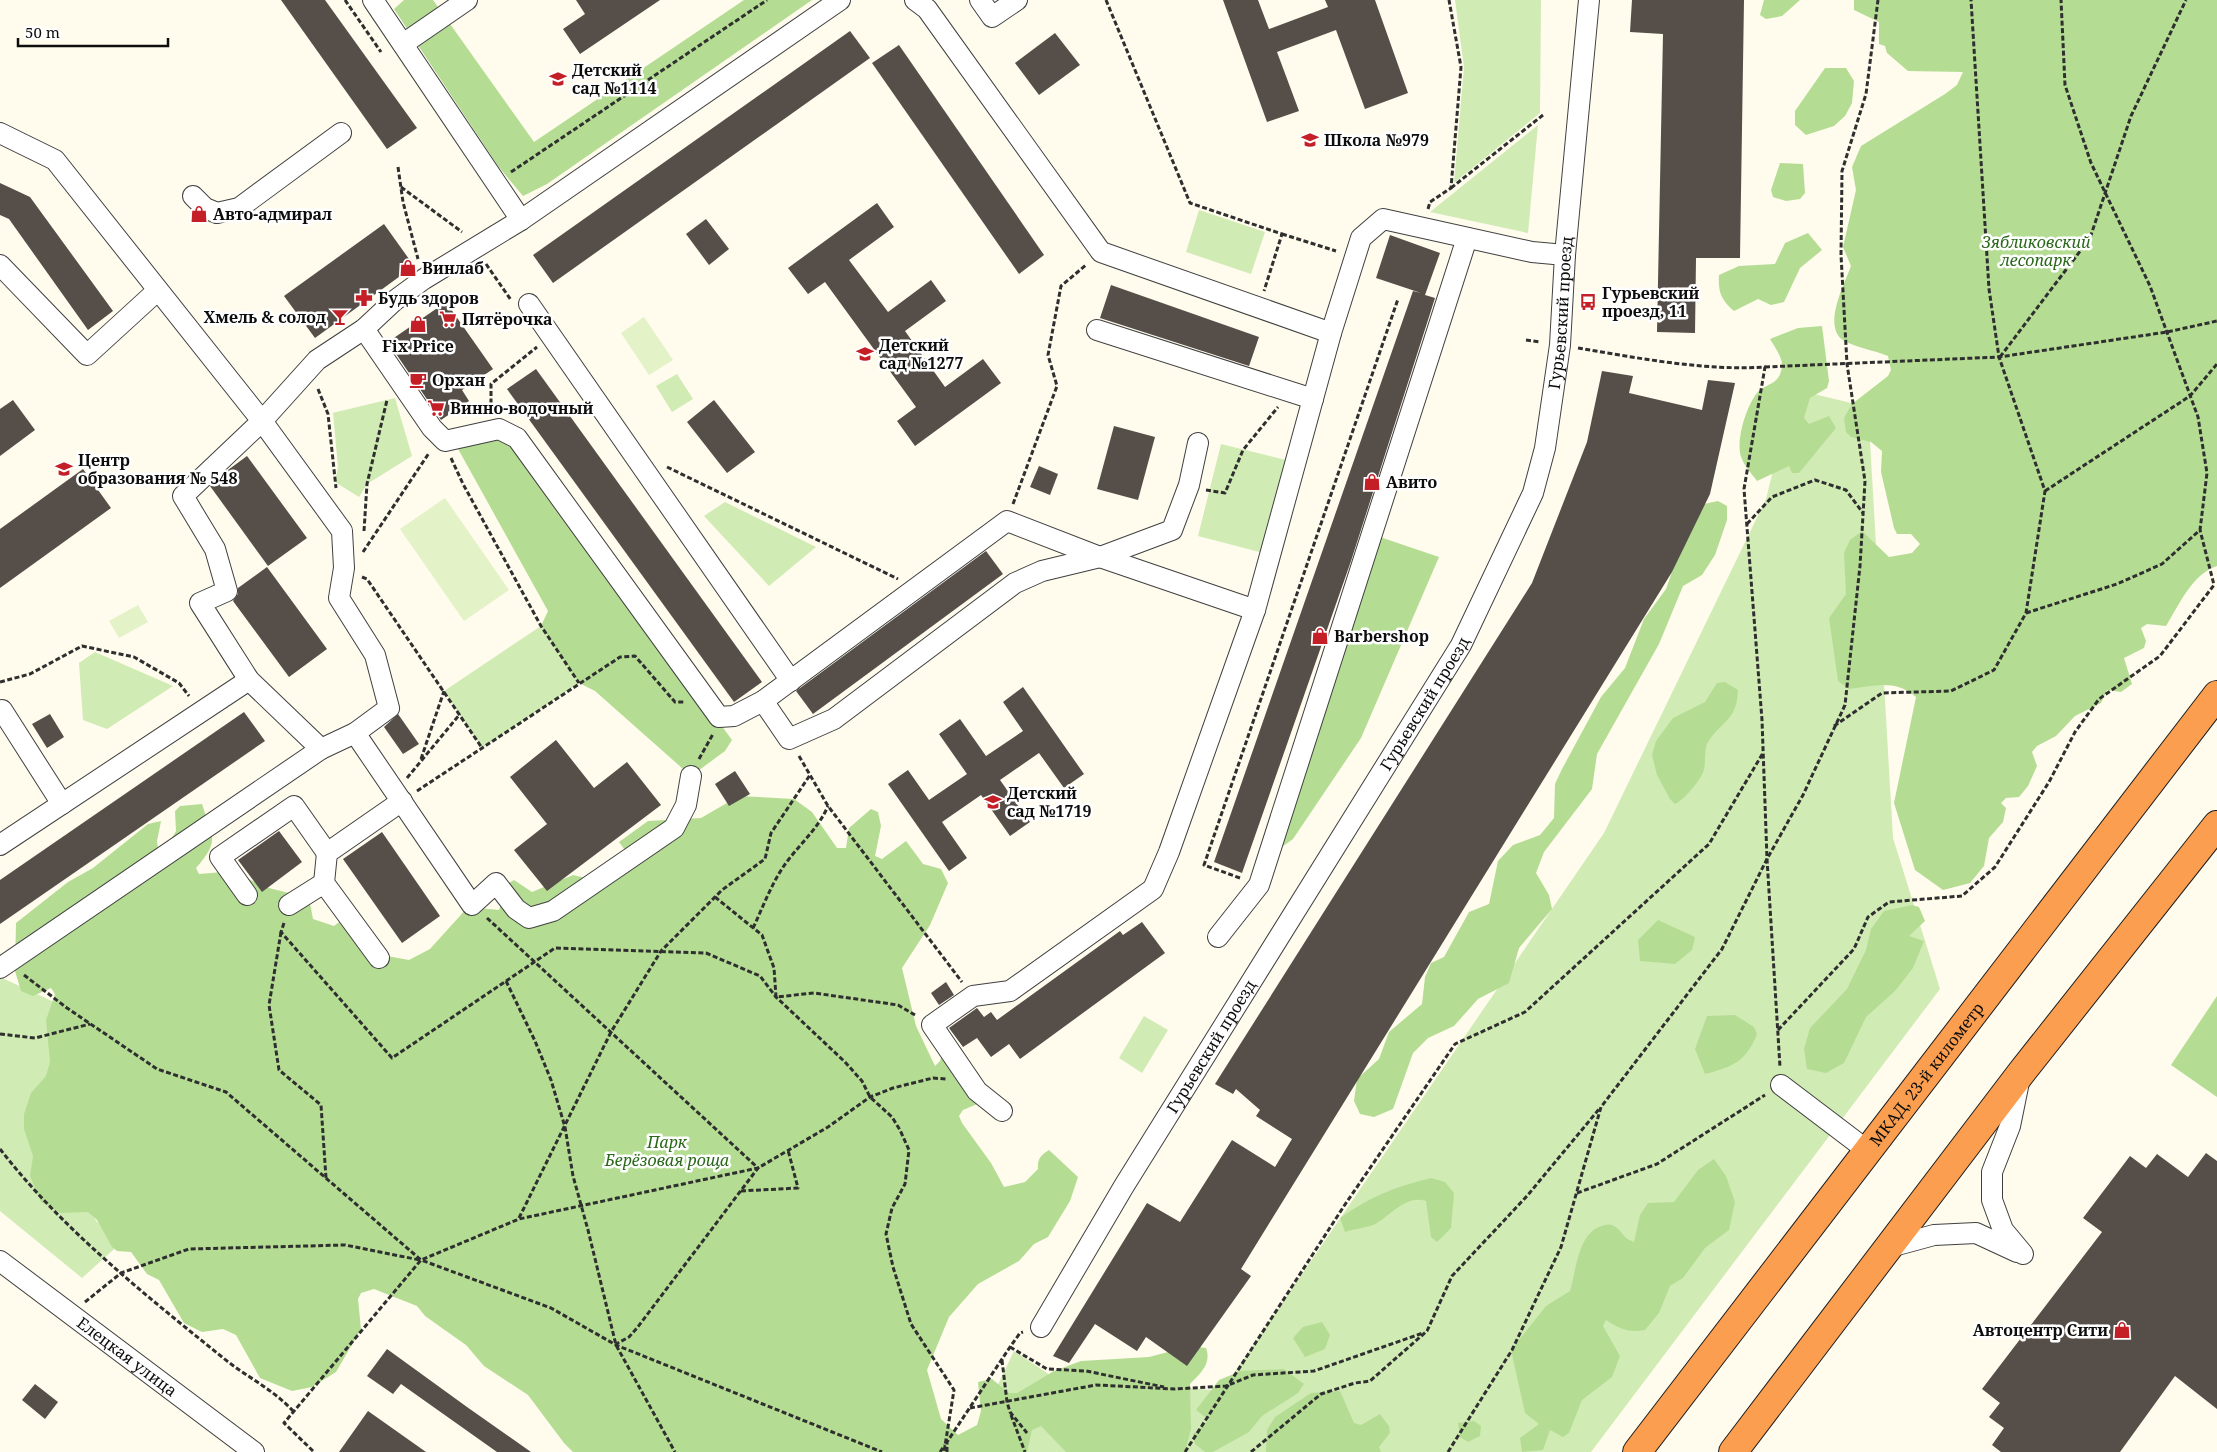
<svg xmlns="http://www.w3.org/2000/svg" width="2217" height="1452" font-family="'Noto Serif',serif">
  <rect width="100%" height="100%" fill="#fffbed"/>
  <g fill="#d1ebb5">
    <path d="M1455,0H1541L1540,113L1454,183L1464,67Z"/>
    <path d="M1538,125L1528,233L1430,212Z"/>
    <path d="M1199,210L1265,232L1251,274L1186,252Z"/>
    <path d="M677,374L693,399L672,412L656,386Z"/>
    <path d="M1793,389L1868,407L1893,838L1940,989L1591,1452H999L985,1412L1014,1351L1050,1375L1222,1391L1604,833L1766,499Z"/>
    <path d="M395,398L412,456L367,484L359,497L335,482L338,467L333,413L328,414Z"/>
    <path d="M1221,444L1294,462L1271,555L1198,536Z"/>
    <path d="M725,502L816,547L769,586L704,516Z"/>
    <path d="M541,626L579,683L482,748L444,691Z"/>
    <path d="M95,652L173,686L107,729L83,720L79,663Z"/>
    <path d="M0,977L67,1008L61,1168L97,1222L133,1232L82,1278L0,1211Z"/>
    <path d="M1144,1016L1168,1030L1142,1073L1119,1058Z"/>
  </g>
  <g fill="#b4dd93">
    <path d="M404,0H433L534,142L744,0H812L547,184L523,196L498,166L394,9Z"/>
    <path d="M1764,0H1800L1782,16L1766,19L1760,15Z"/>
    <path d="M1854,0H2217V566C2192,574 2179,605 2166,626L2147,624L2141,628L2146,641L2144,648L2124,658L2132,684L2121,692L2107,690L2101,703L2075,716L2056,736L2037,746L2032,752L2037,766L2028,786L2019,797L2006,798L2001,803L2006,808L2003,822L1989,838L1984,866L1970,883L1943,890L1915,870L1894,803L1916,697C1895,679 1874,686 1849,689L1838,681L1829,618L1846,594L1844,553L1850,540L1862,531L1889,557L1912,553L1920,544L1911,534H1897L1894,528L1881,472L1882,451L1871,442L1851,437L1846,432L1844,418L1852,404L1888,376L1891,370L1888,356C1874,350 1856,348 1843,340C1822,326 1845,283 1851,266L1843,247L1856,190L1852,167L1861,146L1945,94L1957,85L1963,72L1908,71L1887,53L1885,46L1879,44V22L1854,10Z"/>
    <path d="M1825,68H1846L1854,81L1852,103L1845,116L1834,126L1806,135L1795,125V111Z"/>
    <path d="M1780,163L1803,164L1805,193L1800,199L1786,201L1773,197L1771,190Z"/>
    <path d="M1808,233L1822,250L1800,268L1784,302L1771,305L1758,299L1734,311C1721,300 1718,292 1719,275L1739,266L1775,264L1785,243Z"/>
    <path d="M1822,326L1829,381L1827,388L1810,398L1804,418L1809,424L1829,416L1836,428L1799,473H1792L1789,466L1757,481C1752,474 1745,467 1742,459C1734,444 1747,401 1760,390C1769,383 1780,384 1782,366C1783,358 1774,346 1770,339L1798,328Z"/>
    <path d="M503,437L514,441L732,740L725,751L691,776L595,691L579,683L541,626L548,611L457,447Z"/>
    <path d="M1718,501L1727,506V520L1715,555L1702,575L1683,586L1659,644L1597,754L1592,789L1544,852L1536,873L1549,895L1552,909L1519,948L1509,983L1478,999L1454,1026L1428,1038L1413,1053L1393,1109L1374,1117L1360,1114L1354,1101L1357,1079L1379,1059L1389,1032L1422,1004L1425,977L1431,963L1444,957L1469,912L1489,904L1498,861L1513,845L1540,835L1554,818L1555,784L1562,769L1601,697L1625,668L1644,619L1666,589L1690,521L1704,504Z"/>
    <path d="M1380,537L1439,557L1361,738L1293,839L1279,849Z"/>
    <path d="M1725,682L1738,690C1737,721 1722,720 1708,742C1704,749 1706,761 1704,769C1703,778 1683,801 1675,804L1670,799L1657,775L1652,755L1656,741L1673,718L1705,702L1717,683Z"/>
    <path d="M739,796L794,799L812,812L837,848H846L849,828L871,809L878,812L881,826L875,856L882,859L906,841L923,864L941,869L948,883L930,925L902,968L916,1026L935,1066L940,1061L944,1047L982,1102L963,1110L959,1116L962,1123L991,1163L1004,1187L1025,1182L1038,1169C1037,1159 1041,1155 1049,1150L1078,1177L1070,1201L1048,1237L1034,1244L1019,1261L978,1284L949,1317L927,1370L941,1419L958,1435L977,1425L981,1411L978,1382L992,1379L1009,1393H1017L1054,1371L1081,1361L1149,1357L1191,1346L1206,1348C1212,1364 1200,1374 1190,1384L1191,1429L1185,1452H1066L1041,1426L1032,1430L1027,1452H573L564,1443L528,1395L484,1366L466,1345L425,1316L417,1306L374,1289L361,1293L358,1299L361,1329L336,1372L312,1387L292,1391L260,1378L236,1335L223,1329L202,1332L184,1323L159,1280L147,1274L131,1252L117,1251L112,1247L97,1220L88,1212L61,1213L41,1202L30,1176L33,1156L24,1129V1114L31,1093L46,1076L50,1062L46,1020L55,994L51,988L33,996L21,991L15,971L16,923L68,882L93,868L148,824L161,821L157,841L158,848L165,850L176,831L175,811L180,806L202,804C212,836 221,840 196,868L199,874L235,871L261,886L309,898L313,919L334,926L351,913L387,956L409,960L430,949L468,907L499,910L507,884L514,880L532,892L573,875L594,880L627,853L619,842L648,821L701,818Z"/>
    <path d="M1912,905L1919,907L1925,921L1909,936L1924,941L1913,968L1895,991L1866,1017L1844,1063L1826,1073L1807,1069L1804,1049L1810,1028L1847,989L1866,950L1871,929L1884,911Z"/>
    <path d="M1658,920L1695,937L1692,950L1675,964L1640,961L1638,940Z"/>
    <path d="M2217,996V1097L2171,1065Z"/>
    <path d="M1735,1015L1754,1027L1757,1034C1746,1062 1732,1067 1705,1074L1695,1049L1707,1016Z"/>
    <path d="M1714,1159L1726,1176L1735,1202L1729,1230L1705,1248L1683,1278L1670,1286L1659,1313L1645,1330C1628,1333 1620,1329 1606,1320L1603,1326L1620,1356L1612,1377L1582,1400L1569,1433L1563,1437L1550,1430L1543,1450L1522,1452L1520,1438L1539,1424L1525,1413L1511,1350L1546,1306L1570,1291C1576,1271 1578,1235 1599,1227C1604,1225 1609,1223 1614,1226C1622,1230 1622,1238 1634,1242L1640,1215L1648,1203L1674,1202L1698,1170Z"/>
    <path d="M1431,1178L1445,1182L1454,1193L1451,1228L1437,1242L1431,1237L1426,1201C1405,1194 1390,1217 1373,1225C1365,1228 1354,1229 1345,1232L1340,1218C1372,1196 1394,1187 1431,1178Z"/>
    <path d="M1322,1322L1330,1335L1325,1349L1305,1357L1293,1338L1303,1327Z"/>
    <path d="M1284,1369L1304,1384L1298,1393L1262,1416L1249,1432L1213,1452H1205L1195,1444L1193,1434L1209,1420L1196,1410L1219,1380L1241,1371Z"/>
    <path d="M1340,1391L1354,1423L1361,1425L1380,1414L1389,1426L1390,1433L1379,1447L1381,1452H1266L1267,1430L1275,1417L1311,1393Z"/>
    <path d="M1474,1421L1481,1426L1480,1436L1468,1442L1460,1437L1458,1423Z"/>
  </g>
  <g fill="#e3f2c7">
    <path d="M644,317L673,360L649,375L621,333Z"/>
    <path d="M445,498L509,590L464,621L400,529Z"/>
    <path d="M138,605L148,622L119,638L109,621Z"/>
  </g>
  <g fill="#564e49">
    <path d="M281,0H325L417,128L387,149Z"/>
    <path d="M576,0H660L580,54L563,29L585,14Z"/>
    <path d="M1223,0H1258L1269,29L1328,7L1325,0H1375L1408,93L1365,109L1336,30L1277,52L1299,111L1267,122Z"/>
    <path d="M1632,0H1744L1740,258H1696L1695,333L1657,332L1663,34L1630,32Z"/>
    <path d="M850,31L870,58L553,283L533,255Z"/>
    <path d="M1055,33L1080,65L1039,95L1015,63Z"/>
    <path d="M899,45L1044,255L1019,274L872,63Z"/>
    <path d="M0,183L30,197L113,311L88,330L9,219L0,215Z"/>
    <path d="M877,203L894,227L849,260L888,312L931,280L946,301L905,331L945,387L983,359L1001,383L915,446L897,421L916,407L825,282L808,294L788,268Z"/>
    <path d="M706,219L729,249L709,265L686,234Z"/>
    <path d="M384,224L414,266L315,338L284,296Z"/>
    <path d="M1390,235L1440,253L1425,295L1435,298L1351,561L1242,873L1214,862L1413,291L1421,293L1376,278Z"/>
    <path d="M1111,285L1259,337L1249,366L1100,318Z"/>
    <path d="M446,302L493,369L462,390L469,401L441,420L388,342Z"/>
    <path d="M536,369L762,682L734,702L507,389Z"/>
    <path d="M1602,371L1633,376L1629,393L1702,410L1708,380L1735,383L1710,494L1672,572L1241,1269L1251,1276L1187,1366L1146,1337L1137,1351L1095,1324L1069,1363L1053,1356L1147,1203L1180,1222L1232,1140L1275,1167L1292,1139L1256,1116L1260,1110L1236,1089L1233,1094L1215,1084L1532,583L1587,442Z"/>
    <path d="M13,400L35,430L0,456V409Z"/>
    <path d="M714,400L755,452L727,473L687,422Z"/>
    <path d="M1114,426L1155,437L1138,500L1097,489Z"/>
    <path d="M247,456L307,538L268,566L210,486L228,470Z"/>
    <path d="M1039,466L1058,474L1050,495L1030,487Z"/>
    <path d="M83,469L111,508L0,588V529Z"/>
    <path d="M986,551L1003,574L813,714L796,691Z"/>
    <path d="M267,567L327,649L289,677L233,601L238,594V588Z"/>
    <path d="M1023,687L1084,774L1064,788L1039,753L1000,780L1030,822L1010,836L981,795L942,822L967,858L949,871L888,784L908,770L929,800L967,774L939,734L960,719L986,756L1023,731L1003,702Z"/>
    <path d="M244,712L265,741L0,924V880Z"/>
    <path d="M50,714L64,737L47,748L32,724Z"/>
    <path d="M398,714L419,744L403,754L384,727Z"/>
    <path d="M556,740L594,788L627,762L661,805L547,891L514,850L547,824L510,777Z"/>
    <path d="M735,771L750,794L729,806L715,784Z"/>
    <path d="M279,831L302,862L262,892L238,860Z"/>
    <path d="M382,832L440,916L402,943L343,859Z"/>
    <path d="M1142,922L1165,953L1020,1059L1009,1044L991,1057L977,1038L963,1047L949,1028L977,1008L984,1017L991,1012L997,1020L1120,931L1123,935Z"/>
    <path d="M946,982L954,995L939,1005L931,993Z"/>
    <path d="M2206,1153L2217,1161V1409L2175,1376L2120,1452H2001L1992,1445L2004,1428L1989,1417L2000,1403L1982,1389L2102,1232L2083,1218L2130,1156L2146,1168L2157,1154L2188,1177Z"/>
    <path d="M387,1349L467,1407L531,1452H497L401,1384L393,1394L367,1376Z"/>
    <path d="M35,1384L58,1402L45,1419L22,1400Z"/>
    <path d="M368,1411L426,1452H339Z"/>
  </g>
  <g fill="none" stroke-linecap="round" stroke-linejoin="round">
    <g stroke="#404040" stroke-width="22">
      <g id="minor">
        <path d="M373,0L521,220"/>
        <path d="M915,0L927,9L1101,252L1331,333"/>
        <path d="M980,0L992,17L1017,0"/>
        <path d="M403,44L467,0"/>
        <path d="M0,133L55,160L262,421L342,531L344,568L339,598L375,655L389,708L355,733L321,749L249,680L200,603L227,591L215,549L183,496L262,421L317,360L364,329L394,301L424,279L521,220L840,0"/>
        <path d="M193,196L205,208L217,213L239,208L341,133"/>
        <path d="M0,265L87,355L157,291"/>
        <path d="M529,304L791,681"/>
        <path d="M364,329L432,428L445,441L499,429L517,438L719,717L734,716L763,701L789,739L834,719L1015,583L1042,571L1100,557L1172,530L1189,485L1198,443"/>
        <path d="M1097,330L1313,399"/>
        <path d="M763,701L1007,521L1100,557L1255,610"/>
        <path d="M0,712L2,710L62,804"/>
        <path d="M355,733L472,905L496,883L516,909L529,918L553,911L674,828L686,805L691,776"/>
        <path d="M0,845L249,680"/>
        <path d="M247,895L220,857L294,806L327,853"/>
        <path d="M289,905L324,883"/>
        <path d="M1218,937L1259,885L1467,238"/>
        <path d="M379,958L324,883L327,853L402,801"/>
        <path d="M0,968L321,749"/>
        <path d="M2020,1077L2010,1126L1992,1172V1200L2003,1230L2023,1254"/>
        <path d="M1781,1085L1868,1151"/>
        <path d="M1002,1111L977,1091L932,1025L973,996L1010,991L1153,889L1169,852L1255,610L1331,333L1361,238L1383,219L1532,252L1565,255"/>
        <path d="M1890,1247L1934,1235L1976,1233L2017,1252"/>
        <path id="s1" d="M0,1261L254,1452"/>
        <path id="s2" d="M1041,1327L1124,1186L1461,645L1533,493L1545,448L1560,345L1565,255L1589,0"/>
      </g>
    </g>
    <g stroke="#1e1e1e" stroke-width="30">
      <g id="highway">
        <path id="s3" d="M1637,1452L2217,695"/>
        <path d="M1733,1452L2021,1073L2217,825"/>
      </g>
    </g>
    <g stroke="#2f2f2f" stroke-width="3" stroke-dasharray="5 2.5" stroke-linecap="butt">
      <path d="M345,0L381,52"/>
      <path d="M1106,0L1190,203L1282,234L1264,291"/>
      <path d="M398,167L403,202L418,259"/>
      <path d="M511,172L767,0"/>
      <path d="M401,187L462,232"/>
      <path d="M1451,188L1543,115"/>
      <path d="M1428,209L1430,202L1451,188L1461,67L1449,0"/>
      <path d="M1282,234L1336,251"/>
      <path d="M486,264L511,300"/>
      <path d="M1526,340L1540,342"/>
      <path d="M1578,348C1638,358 1704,371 1765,367L1744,489L1762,720L1767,859L1780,1067"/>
      <path d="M2000,357L2090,238L2131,116L2186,0"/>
      <path d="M1765,367L1999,357L2167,332L2217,321"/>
      <path d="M318,389L328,414L336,488"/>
      <path d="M491,411V384L537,347"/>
      <path d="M451,458L463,484L541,626L579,683"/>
      <path d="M667,467L898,579"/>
      <path d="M1206,490L1225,493L1243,450L1278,407"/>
      <path d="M2045,491L2190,396L2217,364"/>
      <path d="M1013,504L1057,386L1048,355L1061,286L1086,265"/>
      <path d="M1747,524L1772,497L1815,480L1846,490L1863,513"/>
      <path d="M364,531L367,484L387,400"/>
      <path d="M363,552L429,453"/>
      <path d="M362,577L367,579L482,748"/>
      <path d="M2026,613L2117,584L2162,564L2200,530L2207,473L2198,417L2150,286L2091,163L2065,85L2061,0"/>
      <path d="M0,682L30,674L82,646L134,657L179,683L189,696"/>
      <path d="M1834,726L1882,693L1951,691L1994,670L2026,613L2045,491L1999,357L1989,289L1971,0"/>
      <path d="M799,756L828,806L962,982"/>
      <path d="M421,759L444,691"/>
      <path d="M699,759L713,734"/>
      <path d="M407,778L460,714"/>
      <path d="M417,791L620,657L635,656L675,702H684"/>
      <path d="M1240,878L1204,865L1398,299"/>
      <path d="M715,897L762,935L774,968L776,997L814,993L898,1005L915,1015"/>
      <path d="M487,918L758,1168L637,1328L629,1337L616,1344"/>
      <path d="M284,923L281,932L392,1058L555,948L706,953L760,976L776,997L845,1062L862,1081L870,1097L892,1117L900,1130L909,1150L905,1184L892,1208L886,1234L893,1267L911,1324L954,1390L944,1452"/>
      <path d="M753,928C764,905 773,879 789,859C803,841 819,827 828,806"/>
      <path d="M281,932L269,1005L279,1070L321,1105L326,1178"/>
      <path d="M24,975L67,1008L157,1069L226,1092L421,1260L551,1308L616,1345L882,1452"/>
      <path d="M506,981L535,1041L551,1080L565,1127L573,1176L588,1230L616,1345L675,1452"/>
      <path d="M1778,1030L1854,949L1868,917L1889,902L1962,896L1995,867L2049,782L2075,732L2099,699L2160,656L2214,585L2200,530"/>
      <path d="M0,1034L35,1038L90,1024"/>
      <path d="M0,1149C62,1229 143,1293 222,1357C246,1377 272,1388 294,1412"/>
      <path d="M741,1191L798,1188L788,1150"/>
      <path d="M1577,1193L1657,1164L1765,1095"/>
      <path d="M519,1218L611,1032L661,951L722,890L765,859L771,833L810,775"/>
      <path d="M85,1302L121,1273L189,1249L345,1245L420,1260"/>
      <path d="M1010,1347L1047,1369L1086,1371L1164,1387"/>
      <path d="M1002,1360L1007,1402L1010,1412L1027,1433"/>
      <path d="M970,1408L1096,1385L1175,1389L1226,1386L1253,1375L1314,1371L1423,1333"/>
      <path d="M1011,1415L1025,1452"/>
      <path d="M313,1451L284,1423L421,1260L519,1219L758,1168L828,1127L870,1097L893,1088L933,1078L946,1079"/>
      <path d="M940,1452L945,1445"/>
      <path d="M947,1452V1442L1010,1347L1020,1333L1023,1332"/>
      <path d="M1185,1452L1344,1206L1455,1044L1525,1012L1709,844L1763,753"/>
      <path d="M1251,1452L1321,1394L1355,1383L1370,1381L1427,1331L1452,1276L1527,1196L1600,1108"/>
      <path d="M1448,1452L1512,1350L1561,1247L1601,1107L1722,949L1767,859L1803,795L1845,705L1860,566L1865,481L1847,364L1841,255L1842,171L1866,94L1878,0"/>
    </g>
    <use href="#minor" stroke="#fff" stroke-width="20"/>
    <use href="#highway" stroke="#fb9e4f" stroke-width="28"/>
  </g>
  <defs>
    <g id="school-bare" transform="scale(1.35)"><path d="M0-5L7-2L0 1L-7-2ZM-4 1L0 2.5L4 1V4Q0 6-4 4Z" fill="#c41e26" stroke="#fff" stroke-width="2.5" paint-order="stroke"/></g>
    <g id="shop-bare" transform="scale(1.35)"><path d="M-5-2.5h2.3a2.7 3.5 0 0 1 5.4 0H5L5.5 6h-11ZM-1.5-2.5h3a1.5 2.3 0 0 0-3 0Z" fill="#c41e26" stroke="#fff" stroke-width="2.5" paint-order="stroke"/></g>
    <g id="pharmacy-bare" transform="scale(1.35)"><path d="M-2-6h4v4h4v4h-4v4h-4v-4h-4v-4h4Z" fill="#c41e26" stroke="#fff" stroke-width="2.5" paint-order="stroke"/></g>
    <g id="bus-bare" transform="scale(1.35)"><path d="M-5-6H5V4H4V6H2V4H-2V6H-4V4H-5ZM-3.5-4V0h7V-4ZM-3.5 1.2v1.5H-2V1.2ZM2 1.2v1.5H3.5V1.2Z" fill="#c41e26" stroke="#fff" stroke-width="2.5" paint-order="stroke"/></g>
    <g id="bar-bare" transform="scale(1.35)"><path d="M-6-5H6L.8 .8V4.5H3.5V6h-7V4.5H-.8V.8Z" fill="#c41e26" stroke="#fff" stroke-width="2.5" paint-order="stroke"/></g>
    <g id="supermarket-bare" transform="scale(1.35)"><path d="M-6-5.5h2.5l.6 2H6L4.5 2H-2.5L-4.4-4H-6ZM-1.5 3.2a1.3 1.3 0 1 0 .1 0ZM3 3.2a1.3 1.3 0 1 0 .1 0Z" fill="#c41e26" stroke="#fff" stroke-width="2.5" paint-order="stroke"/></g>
    <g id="cafe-bare" transform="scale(1.35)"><path d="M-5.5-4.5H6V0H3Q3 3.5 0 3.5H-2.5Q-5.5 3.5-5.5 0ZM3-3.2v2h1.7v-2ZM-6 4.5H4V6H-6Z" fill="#c41e26" stroke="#fff" stroke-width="2.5" paint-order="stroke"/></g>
  </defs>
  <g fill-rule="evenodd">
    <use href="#school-bare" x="558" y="79"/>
    <use href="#school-bare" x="1310" y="140"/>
    <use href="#shop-bare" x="199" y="214"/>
    <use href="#shop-bare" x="408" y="268"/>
    <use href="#pharmacy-bare" x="364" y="298"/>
    <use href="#bus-bare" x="1588" y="302"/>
    <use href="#bar-bare" x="340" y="317"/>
    <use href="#supermarket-bare" x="448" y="319"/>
    <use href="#shop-bare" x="418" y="324"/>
    <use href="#school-bare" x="865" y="354"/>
    <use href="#cafe-bare" x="418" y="380"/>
    <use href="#supermarket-bare" x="436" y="408"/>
    <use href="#school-bare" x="64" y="469"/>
    <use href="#shop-bare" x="1372" y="482"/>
    <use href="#shop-bare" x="1320" y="636"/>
    <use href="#school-bare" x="993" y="802"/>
    <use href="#shop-bare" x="2122" y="1330"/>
  </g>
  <g text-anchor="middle" stroke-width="5" stroke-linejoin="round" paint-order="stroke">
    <g font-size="16" font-weight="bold" fill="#0d0d0d" stroke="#fff" text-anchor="start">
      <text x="572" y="76">Детский<tspan x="572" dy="18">сад №1114</tspan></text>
      <text x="1324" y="146">Школа №979</text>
      <text x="213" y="220">Авто-адмирал</text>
      <text x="422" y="274">Винлаб</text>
      <text x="1602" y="299">Гурьевский<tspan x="1602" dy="18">проезд, 11</tspan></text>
      <text x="378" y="304">Будь здоров</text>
      <text x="326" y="323" text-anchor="end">Хмель &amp; солод</text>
      <text x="462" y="325">Пятёрочка</text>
      <text x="879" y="351">Детский<tspan x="879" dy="18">сад №1277</tspan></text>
      <text x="418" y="352" text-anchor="middle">Fix Price</text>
      <text x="432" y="386">Орхан</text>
      <text x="450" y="414">Винно-водочный</text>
      <text x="78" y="466">Центр<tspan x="78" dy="18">образования № 548</tspan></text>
      <text x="1386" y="488">Авито</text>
      <text x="1334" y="642">Barbershop</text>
      <text x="1007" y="799">Детский<tspan x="1007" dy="18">сад №1719</tspan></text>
      <text x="2108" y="1336" text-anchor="end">Автоцентр Сити</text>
    </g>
    <g font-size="16" font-style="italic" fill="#2a681a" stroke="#fff">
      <text x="2036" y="248">Зябликовский<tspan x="2036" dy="18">лесопарк</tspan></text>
      <text x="667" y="1148">Парк<tspan x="667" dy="18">Берёзовая роща</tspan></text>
    </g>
    <g font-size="16" fill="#0d0d0d" stroke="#fff">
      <text dy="6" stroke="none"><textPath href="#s2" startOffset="1152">Гурьевский проезд</textPath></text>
      <text dy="6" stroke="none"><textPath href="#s2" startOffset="732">Гурьевский проезд</textPath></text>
      <text dy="6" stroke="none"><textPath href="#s2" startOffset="328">Гурьевский проезд</textPath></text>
      <text dy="6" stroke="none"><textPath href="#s3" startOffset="476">МКАД, 23-й километр</textPath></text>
      <text dy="6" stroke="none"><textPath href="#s1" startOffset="159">Елецкая улица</textPath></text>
    </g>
  </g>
  <path d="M18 38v8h150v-8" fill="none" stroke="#0d0d0d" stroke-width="2.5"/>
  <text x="25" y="38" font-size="15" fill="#0d0d0d" stroke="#ffffff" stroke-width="4" paint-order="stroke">50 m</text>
</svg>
